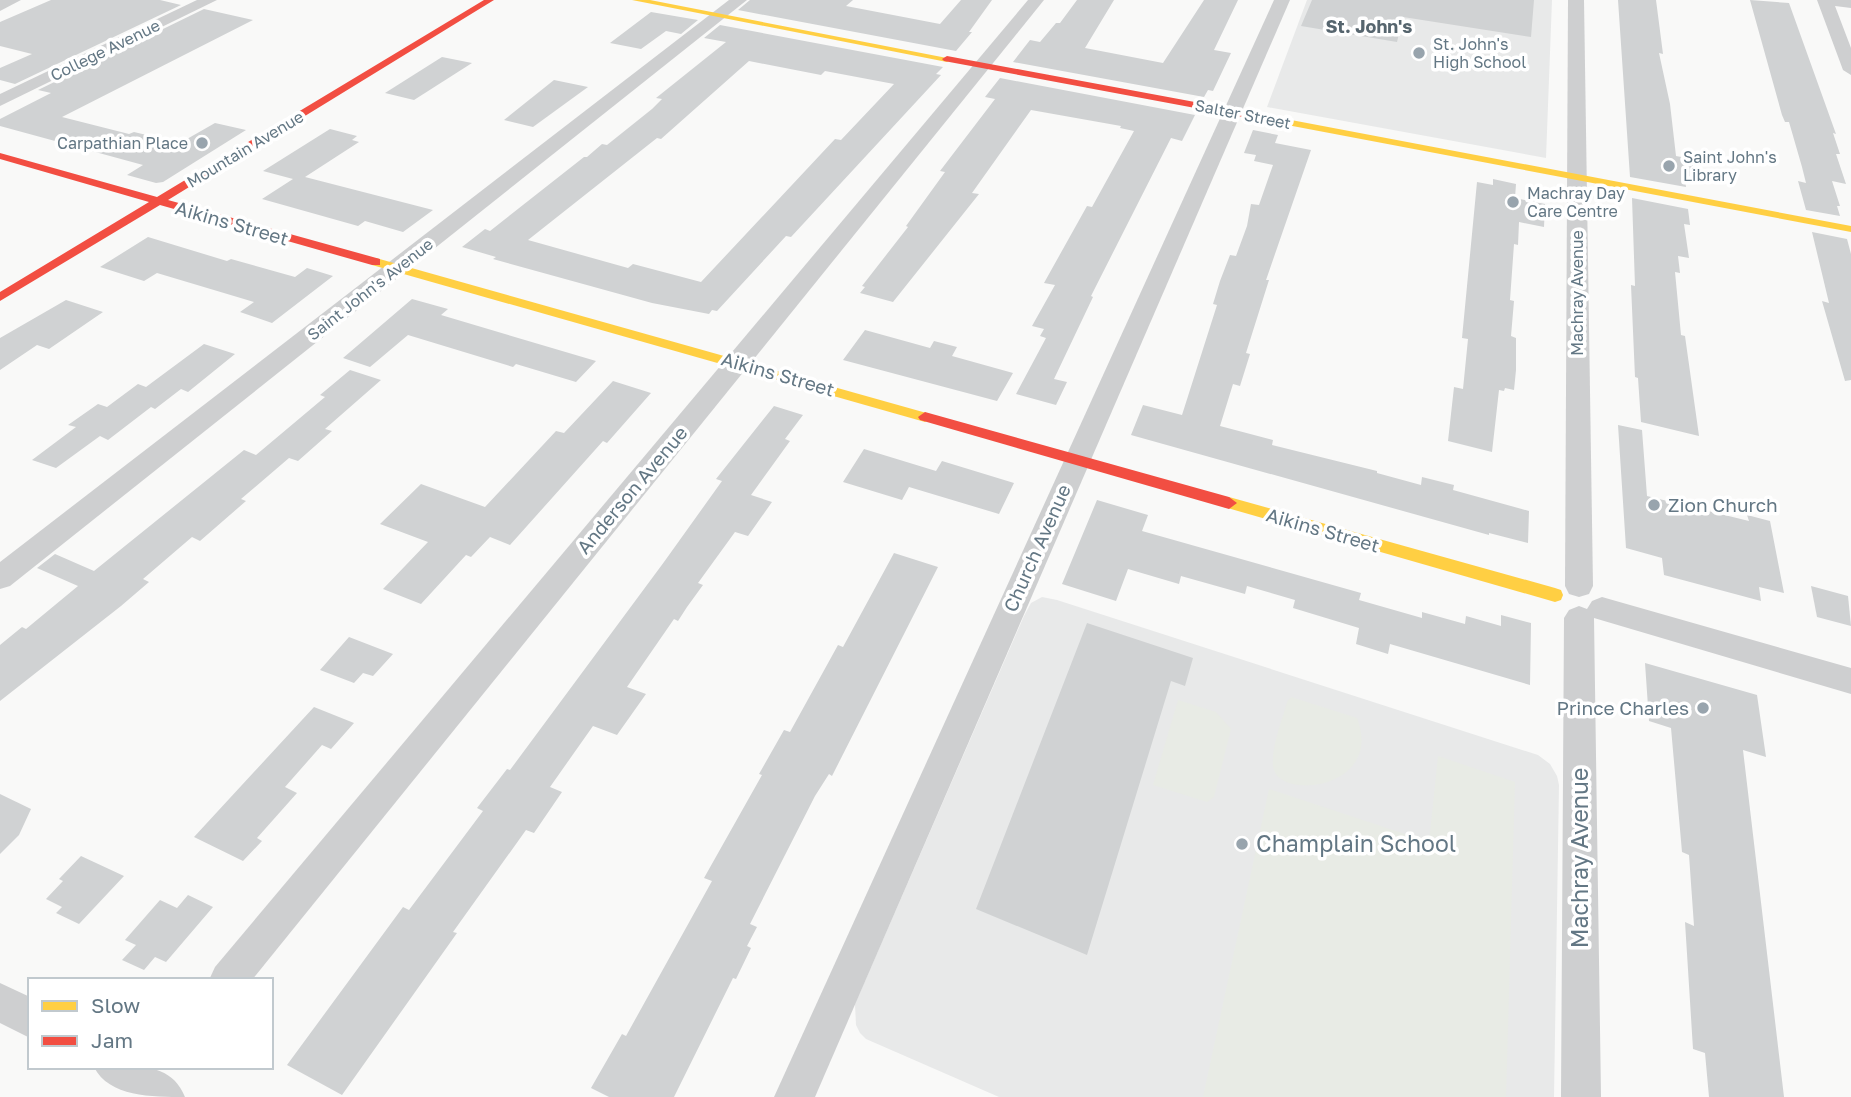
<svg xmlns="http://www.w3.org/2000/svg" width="1851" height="1097" font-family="'Golos Text',sans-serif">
  <rect width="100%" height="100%" fill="#f9f9f8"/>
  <g fill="#e8e9e9">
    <path d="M1307,0H1552L1546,158L1267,107Z"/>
    <path d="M1042,597L1057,600L1538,755L1550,764L1557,776L1559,785L1554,1097H999L866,1039L860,1033L856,1025L855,1004L1024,616L1031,603Z"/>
  </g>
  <g fill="#e8ebe5">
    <path d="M1291,697L1357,718C1385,789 1277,802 1273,766C1271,747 1282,721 1287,702Z"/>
    <path d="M1178,700L1216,712L1231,729L1214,797L1207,802L1153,785Z"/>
    <path d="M1438,756L1515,782L1506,1097H1203L1269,789L1429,842Z"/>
  </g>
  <g fill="#d0d2d3" fill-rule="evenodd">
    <path d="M51,0H160L181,5L15,84L0,80V68L32,54L0,46V22Z"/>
    <path d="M750,0H853L846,6L940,24L961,0H992L969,32H972L956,51L738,10Z"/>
    <path d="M1077,0H1114L1085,48L1163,63L1204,0H1238L1214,50L1231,53L1213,91L1208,90L1204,97L1013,62L1030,40L1040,42L1056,23H1060Z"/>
    <path d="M1312,0H1534L1531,37L1403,17L1397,42L1301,26Z"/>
    <path d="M1618,0H1656L1663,54L1659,53L1670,104L1676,156L1692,159L1695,182L1685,180L1686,187L1630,177Z"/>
    <path d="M1750,0L1789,3L1836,134L1833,133L1840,154H1836L1846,184L1832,181L1840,206H1837L1840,216L1806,210L1798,181L1806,183L1802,167L1789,122H1785L1782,115Z"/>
    <path d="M204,9L253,20L62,117L129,134L134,132L180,143L215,123L246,130L163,182L156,183L127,175L143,165L0,126V119L51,93L38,90Z"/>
    <path d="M651,12L698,20L681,34L666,31L641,49L610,43Z"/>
    <path d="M720,25L943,67L936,74L941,75L791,237L786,236L717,311L712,310L709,314L652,303L493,259L496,257L462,247L485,229L490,231L584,157H587L602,144L607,145L652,109L662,99L656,98L726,42L704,38ZM749,61L821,75L825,71L894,84L841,140L835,139L701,282L633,264L628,268L528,240L657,138L661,139Z"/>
    <path d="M442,57L472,63L414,100L385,93Z"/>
    <path d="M1000,78L1195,115L1182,141L1171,138L1091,296L1093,297L1054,379L1067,382L1056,405L1016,394L1046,338L1040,336L1044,329L1032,326L1055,285L1044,283L1087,206L1092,207L1134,131L1120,128L1121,126L1031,110L972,193L979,194L893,302L860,293L865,287L862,286L908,227L906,226L945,172L940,171L995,99L985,97Z"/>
    <path d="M554,80L588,87L533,127L504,120Z"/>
    <path d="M330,129L357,136L352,140L359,142L305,177L433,210L403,232L365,221L358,226L262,199L293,179L263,171Z"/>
    <path d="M1253,130L1278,135L1275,143L1311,150L1266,280H1269L1246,353L1250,354L1240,386L1233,384L1220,426L1273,440L1272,445L1377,471V473L1421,485L1422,477L1454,485L1453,490L1529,511L1528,543L1489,533V535L1131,435L1143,405L1182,415L1217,305L1213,304L1220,281L1230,255L1236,256L1247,226L1251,204L1259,205L1273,165L1254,161L1256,155L1244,153Z"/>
    <path d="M1493,179L1516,184L1515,198L1545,204L1544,227L1519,222L1518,245L1514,244L1510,300L1514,301L1511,336L1516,338V370L1514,390L1505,388L1504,391L1499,390L1492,452L1448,441L1454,387L1463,389L1468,339L1462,338L1477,182L1493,185Z"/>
    <path d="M1632,198L1688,209L1690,225L1684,224L1689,258L1678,256L1680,273L1675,272L1681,335L1685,336L1699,436L1641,422L1638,378L1635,377L1631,285L1635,286Z"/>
    <path d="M1812,232L1847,239L1851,254V380L1845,381L1822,301L1829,303Z"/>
    <path d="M148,237L227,261L231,259L295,277L307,268L333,276L272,323L240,312L254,302L157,273L144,281L100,267Z"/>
    <path d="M412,299L448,309L441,315L596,361L576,382L516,364L513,367L408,335L370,367L343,358Z"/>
    <path d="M66,300L103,312L49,349L37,345L0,370V338Z"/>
    <path d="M865,330L930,348L934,341L957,347L952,356L1013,373L997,401L843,360Z"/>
    <path d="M204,344L235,354L188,392L181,389L155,409L151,407L108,440L100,436L56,468L32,460L76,427L68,425L98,404L107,407L138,384L146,387Z"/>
    <path d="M350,370L381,380L325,429L332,431L298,461L289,458L241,499L246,501L200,541L192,537L143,579L149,582L121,606L0,701V645L22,627L26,629L78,586L37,568L55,554L94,571L244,450L256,455L325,397L320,395Z"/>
    <path d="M613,381L651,393L607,443L603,441L510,545L490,537L471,557L466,555L421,604L383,589L428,542L380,524L421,484L485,507L556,431L564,433Z"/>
    <path d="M774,406L803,415L785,439L790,441L751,495L772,502L748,536L735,532L698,583L703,585L687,607L678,621L674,619L627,687L646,694L617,735L593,726L550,787L562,792L534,833L526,830L453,932L457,933L342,1095L287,1065L403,907L409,910L483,811L477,808L507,769L510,770L664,562L722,481L716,479Z"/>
    <path d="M1618,425L1642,430L1647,496L1749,521L1747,515L1770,521L1784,593L1759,587L1761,601L1664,575L1662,558L1626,548Z"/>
    <path d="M864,449L936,471L942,461L1014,483L999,514L909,487L902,500L843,482Z"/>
    <path d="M1097,500L1148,515L1142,531L1361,593L1359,600L1422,618V612L1465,624L1466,616L1501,626V615L1531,623L1530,685L1390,644L1388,654L1356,644L1359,628L1293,608L1295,600L1247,586L1245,594L1181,576L1179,584L1128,569L1116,601L1062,584Z"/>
    <path d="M894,553L938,567L832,776L829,774L815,796L750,924L757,927L747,946L751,948L736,979L733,978L674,1097H609L591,1088L622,1034L626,1036L712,881L704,878L762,775L759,774L784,730L790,732L838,645L843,647Z"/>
    <path d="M1811,586L1848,596L1851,626L1817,617Z"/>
    <path d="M1087,623L1193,658L1185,686L1171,681L1087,955L976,909Z"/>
    <path d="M349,637L393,654L373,676L363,673L354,683L320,670Z"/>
    <path d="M1645,663L1757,695L1766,757L1743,750L1784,1097H1709L1705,1053L1693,1049L1685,922L1694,926L1689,855L1682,852L1671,728L1649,721Z"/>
    <path d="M314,707L354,723L331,749L322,745L285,787L297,793L257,838L262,841L243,861L194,837Z"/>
    <path d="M0,794L31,809L19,835L0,854Z"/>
    <path d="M81,856L124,876L79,924L56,913L62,907L46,899L63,881L59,879Z"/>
    <path d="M188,895L213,907L166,962L155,957L144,970L122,960L136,945L125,940L160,900L177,908Z"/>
  </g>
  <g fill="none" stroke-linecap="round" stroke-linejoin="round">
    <g fill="#cecfd0" fill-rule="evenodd">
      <path d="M0,0H21L0,11Z"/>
      <path d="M197,0H217L0,106V94Z"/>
      <path d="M729,0H747L10,586L0,589V562Z"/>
      <path d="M1028,0H1044L252,980H209L215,967Z"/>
      <path d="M1274,0H1290L815,1097H774Z"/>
      <path d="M1568,0H1584L1593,586L1589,594L1579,597L1569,594L1565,586Z"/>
      <path d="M1817,0H1851V8L1835,6L1851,48V75L1843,70Z"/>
      <path d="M1602,597L1851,668V694L1594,618L1601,1097H1561L1564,618L1569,610L1579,606L1587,609L1592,601Z"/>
      <path d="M0,983L30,997V1038L0,1023Z"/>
      <path d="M94,1067C129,1067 170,1059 185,1097C152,1097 109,1097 94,1067Z"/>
    </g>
    <g fill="#ffcf43" fill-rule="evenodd">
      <path d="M632,0H650L952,59L947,62Z"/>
      <path d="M1254,113L1851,226V232L1250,118L1249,116Z"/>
      <path d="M376,258L930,414L932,417L925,422L372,265V259Z"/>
      <path d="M1229,497L1555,588L1561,590L1563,595L1561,600L1555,602L1224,507L1221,503Z"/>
    </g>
    <g fill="#f24e42" fill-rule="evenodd">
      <path d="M484,0H494L168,200L380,259V265H372L160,205L0,301V292L149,202L0,159V153L157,197Z"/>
      <path d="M947,56L1254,113L1259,116L1254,119L944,61L942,59Z"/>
      <path d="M925,412L1229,497L1237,503L1229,509L920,420L918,417Z"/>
    </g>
  </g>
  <g fill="#98a4ad" stroke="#fff" stroke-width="2.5">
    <circle cx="1419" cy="53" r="7"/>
    <circle cx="202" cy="143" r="7"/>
    <circle cx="1669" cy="166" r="7"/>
    <circle cx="1513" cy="202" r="7"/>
    <circle cx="1654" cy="505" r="7"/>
    <circle cx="1703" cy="708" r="7"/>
    <circle cx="1242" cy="844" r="7"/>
  </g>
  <g text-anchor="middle" stroke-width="7" stroke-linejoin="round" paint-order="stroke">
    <g font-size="16" fill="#637784" stroke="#fff" text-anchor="start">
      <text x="1433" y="50">St. John's<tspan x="1433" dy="18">High School</tspan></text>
      <text x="188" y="149" text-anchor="end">Carpathian Place</text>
      <text x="1683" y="163">Saint John's<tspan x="1683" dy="18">Library</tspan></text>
      <text x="1527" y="199">Machray Day<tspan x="1527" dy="18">Care Centre</tspan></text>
    </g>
    <g font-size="16" fill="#637784" stroke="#fff">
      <text transform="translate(105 50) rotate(-26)" y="6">College Avenue</text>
      <text transform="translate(1243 114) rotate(11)" y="6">Salter Street</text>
      <text transform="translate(245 149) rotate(-31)" y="6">Mountain Avenue</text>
      <text transform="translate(370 289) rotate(-38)" y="6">Saint John's Avenue</text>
      <text transform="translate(1577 293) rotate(-90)" y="6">Machray Avenue</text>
    </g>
    <g font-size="18" font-weight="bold" fill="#56656e" stroke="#fff">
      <text x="1369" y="33">St. John's</text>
    </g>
    <g font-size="19" fill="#637784" stroke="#fff">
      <text transform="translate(232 223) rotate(16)" y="7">Aikins Street</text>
      <text transform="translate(778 374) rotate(16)" y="7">Aikins Street</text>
      <text transform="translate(632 490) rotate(-50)" y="7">Anderson Avenue</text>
      <text transform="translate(1323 530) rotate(16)" y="7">Aikins Street</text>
      <text transform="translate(1037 548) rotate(-66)" y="7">Church Avenue</text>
    </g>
    <g font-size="19" fill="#637784" stroke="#fff" text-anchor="start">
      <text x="1668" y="512">Zion Church</text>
      <text x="1689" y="715" text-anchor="end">Prince Charles</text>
    </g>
    <g font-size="23" fill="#637784" stroke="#fff" text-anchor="start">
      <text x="1256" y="852">Champlain School</text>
    </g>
    <g font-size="23" fill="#637784" stroke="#fff">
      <text transform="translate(1580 858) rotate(-90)" y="8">Machray Avenue</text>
    </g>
  </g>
  <rect x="28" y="978" width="245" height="91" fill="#ffffff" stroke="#c1c9ce" stroke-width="2"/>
  <rect x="42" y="1001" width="35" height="10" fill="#ffcf43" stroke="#c1c9ce" stroke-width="2"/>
  <text x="91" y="1013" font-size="21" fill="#637784">Slow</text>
  <rect x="42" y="1036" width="35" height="10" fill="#f24e42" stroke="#c1c9ce" stroke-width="2"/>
  <text x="91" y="1048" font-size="21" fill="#637784">Jam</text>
</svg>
